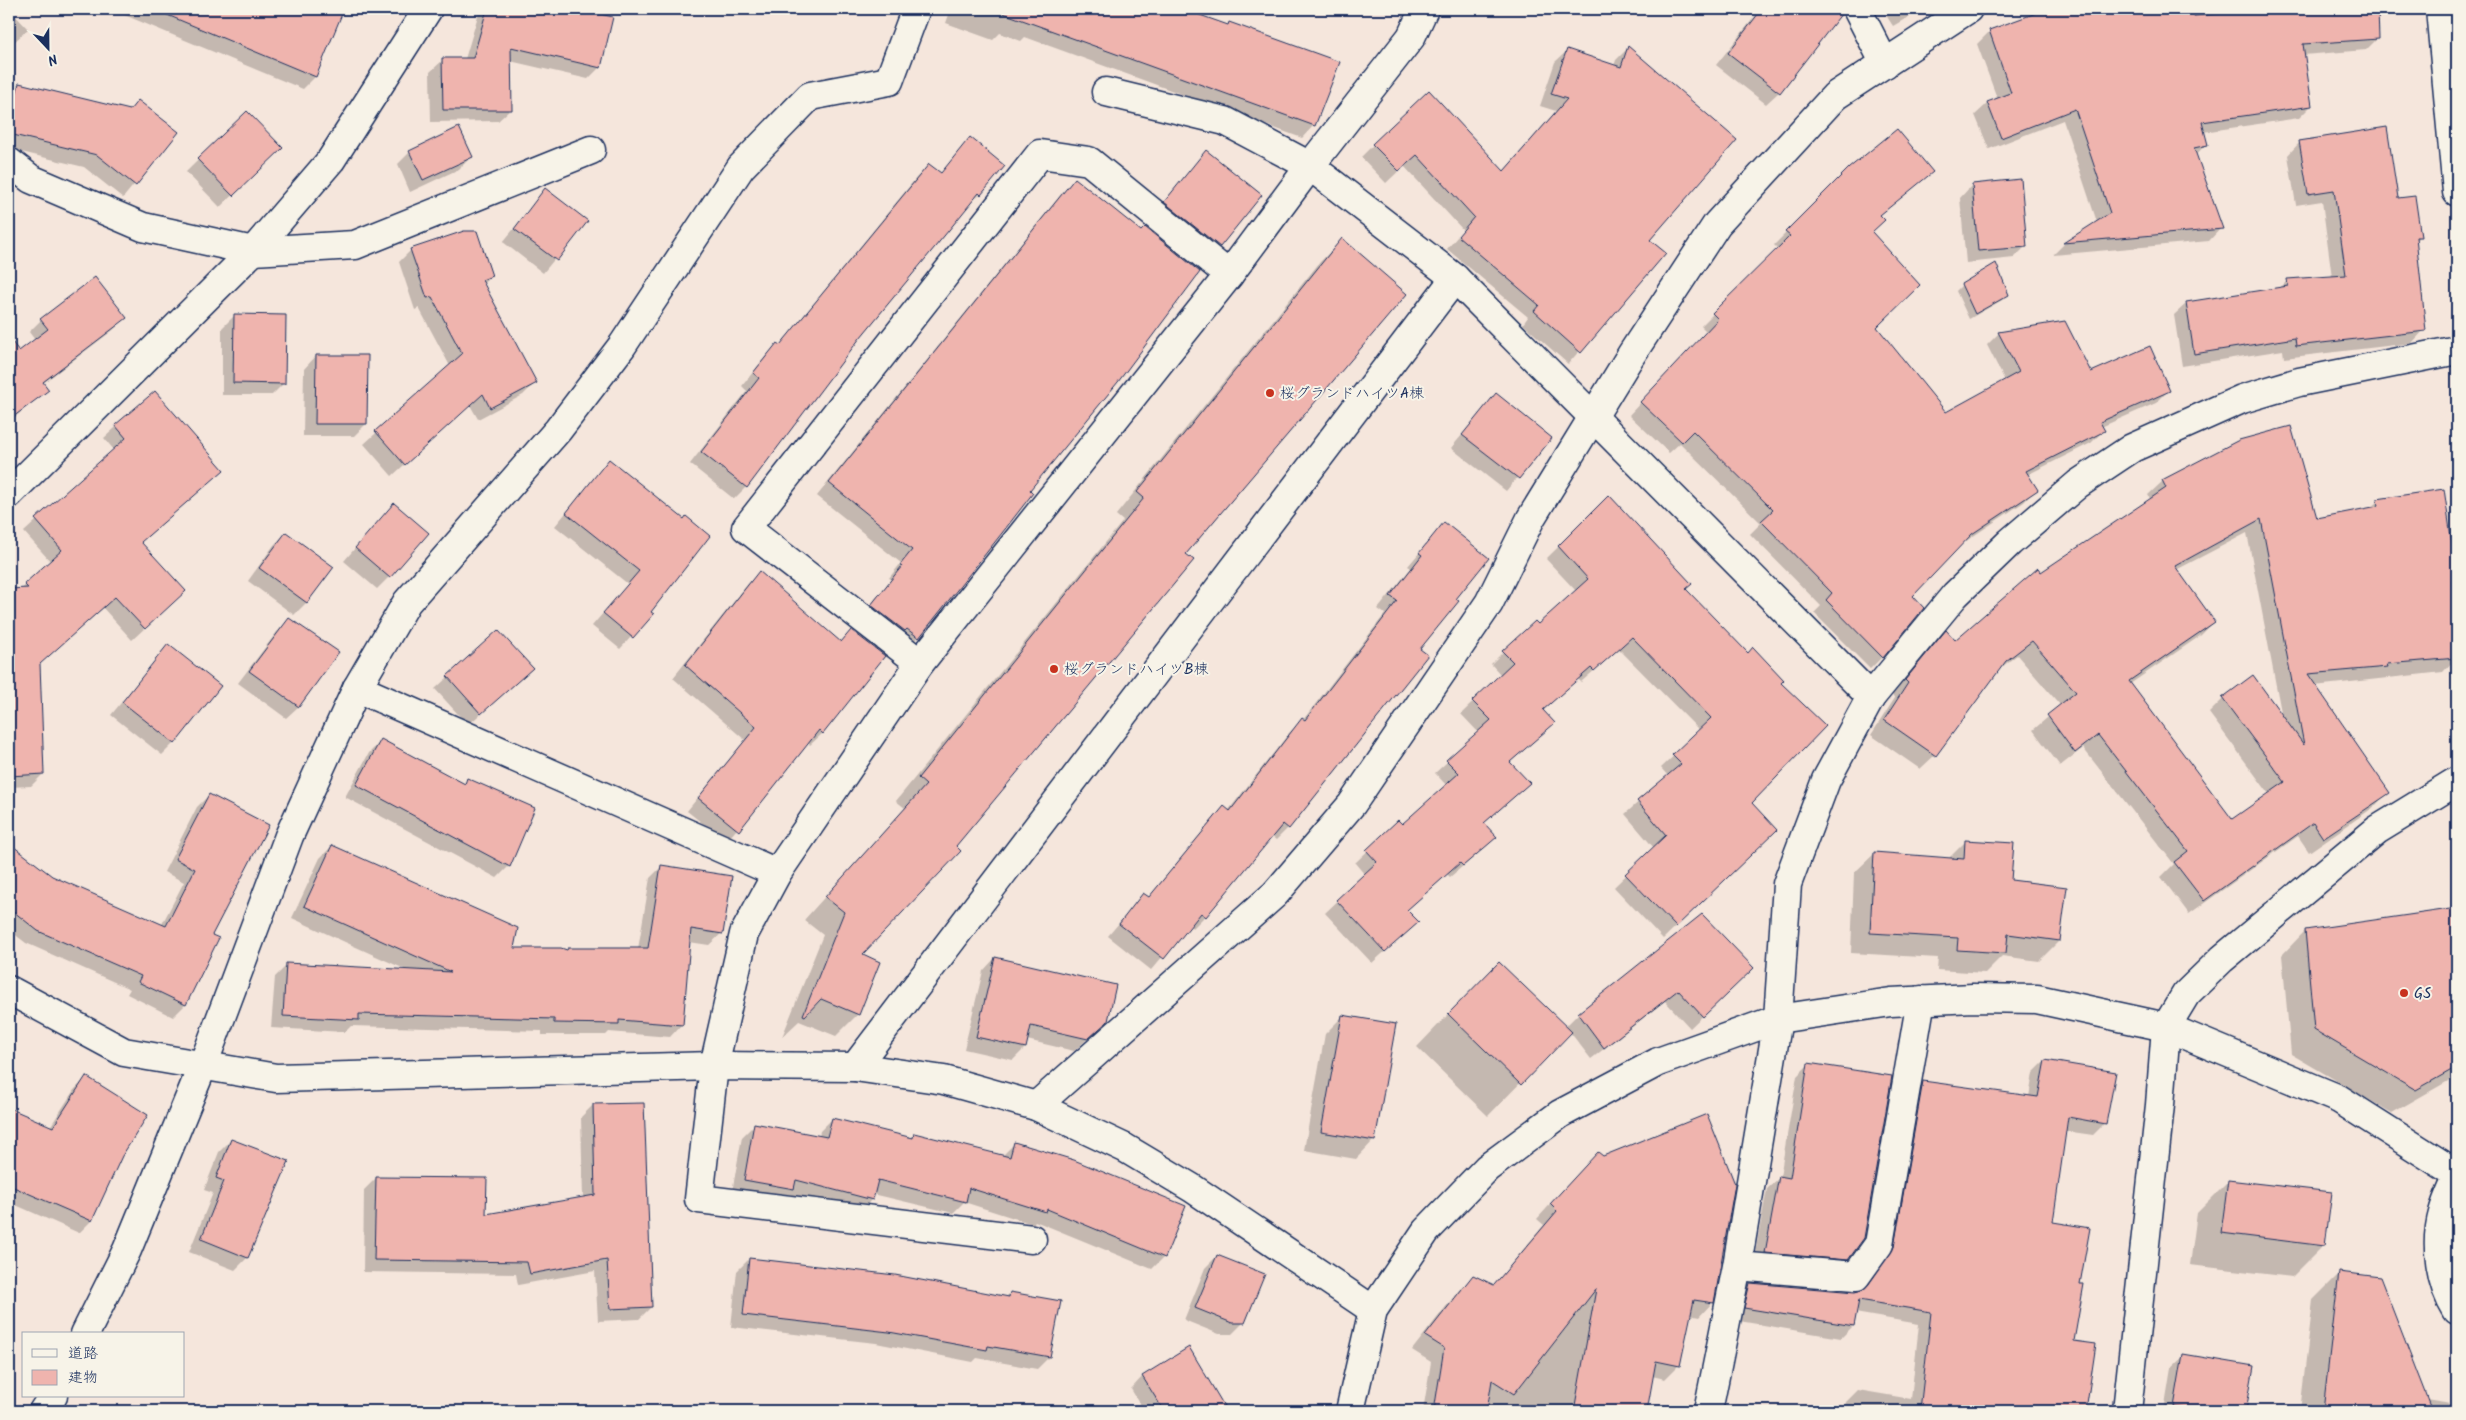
<svg xmlns="http://www.w3.org/2000/svg" width="2466" height="1420" font-family="Kalam,'Klee One',sans-serif">
  <rect width="100%" height="100%" fill="#f5e6dc"/>
  <filter id="ink" filterUnits="userSpaceOnUse"><feTurbulence type="fractalNoise" baseFrequency=".02" numOctaves="2"/><feDisplacementMap in="SourceGraphic" scale="10" xChannelSelector="R" yChannelSelector="G"/><feConvolveMatrix kernelMatrix="1 2 1 2 8 2 1 2 1" color-interpolation-filters="sRGB"/></filter>
  <g filter="url(#ink)">
    <g fill="#0003" fill-rule="evenodd">
      <path d="M9,9L28,29L9,47Z"/>
      <path d="M110,9H327L341,14L315,77L303,89Z"/>
      <path d="M480,9H602L600,67L588,79L510,61L511,109L498,121L431,122L430,72L443,60L465,59Z"/>
      <path d="M951,9H1178L1227,26L1314,125L1302,138L1025,37L1021,41L1000,33L993,40L946,23Z"/>
      <path d="M1761,9H1821L1835,20L1779,92L1766,104L1716,65Z"/>
      <path d="M1882,9H1922L1893,26Z"/>
      <path d="M2051,9H2376L2378,38L2366,50L2303,55L2311,106L2299,118L2203,132L2206,144L2195,156L2221,228L2209,241L2053,255L2064,244L2097,222L2063,120L1989,149L1975,115L1988,103L1997,98L1977,44L1989,32Z"/>
      <path d="M1628,48L1649,240L1664,253L1568,364L1523,324L1528,317L1447,249L1463,230L1404,166L1386,183L1361,157L1373,145L1503,172L1556,111L1540,106L1555,62L1568,50L1614,66L1616,60Z"/>
      <path d="M19,84L128,111L138,102L177,132L123,198L84,167L9,149V95Z"/>
      <path d="M247,112L281,148L220,207L186,172Z"/>
      <path d="M970,139L1003,166L980,194L967,206L840,362L746,487L734,499L690,464L747,391L742,386L765,357L777,344L779,346L917,177L929,165L940,174Z"/>
      <path d="M2300,142L2397,200L2420,236L2415,241L2424,330L2412,343L2284,358L2283,350L2182,366L2174,315L2187,303L2280,288L2288,280L2332,277L2322,201L2296,205L2288,155Z"/>
      <path d="M410,152L471,157L459,169L410,192L398,164Z"/>
      <path d="M1206,152L1260,195L1207,259L1153,215Z"/>
      <path d="M1850,169L1931,172L1879,216L1871,232L1876,327L1946,414L2005,381L1987,345L1999,333L2090,374L2168,391L2156,403L2101,427L2103,431L2091,443L2027,475L2036,489L2024,502L1960,545L1911,596L1882,657L1870,669L1814,613L1821,606L1750,534L1761,523L1680,443L1669,453L1629,415L1707,332L1701,326L1778,249L1774,245Z"/>
      <path d="M1075,180L1028,490L918,637L906,649L860,618L891,579L889,578L901,563L817,496L1063,192Z"/>
      <path d="M2020,181L2026,246L2014,258L1966,263L1960,198L1972,185Z"/>
      <path d="M546,190L586,221L543,273L503,242Z"/>
      <path d="M1342,240L1185,554L861,955L858,1014L836,1036L799,1021L782,1037L823,935L804,920L905,808L896,801L1123,521L1116,515L1320,262Z"/>
      <path d="M411,250L491,276L483,284L535,383L523,395L478,419L470,405L392,476L364,444L450,366L419,308L415,310L399,262Z"/>
      <path d="M1962,285L2008,294L2002,300L1969,319L1956,291Z"/>
      <path d="M235,315L284,383L272,395H222V328Z"/>
      <path d="M125,318L113,330L42,384L47,390L9,422V360L35,340L29,332L41,320Z"/>
      <path d="M316,356L366,424L354,436H303L304,369Z"/>
      <path d="M155,392L222,470L140,543L172,603L132,640L103,608L38,665L43,774L31,786L9,787V611L19,604L13,597L51,562L24,532L114,450L104,438Z"/>
      <path d="M1496,395L1550,438L1506,491L1451,448Z"/>
      <path d="M2240,441L2316,520L2369,509L2378,501L2443,491L2456,579L2451,583L2457,657L2443,672L2314,686L2388,792L2374,807L2309,852L2298,836L2189,914L2161,877L2174,864L2083,748L2060,766L2033,730L2061,706L2017,655L1998,670L1935,755L1920,769L1871,735L1895,698L1892,695L1946,632L1955,641L2041,573L2151,500L2148,495L2163,481ZM2247,533L2282,717L2223,699L2209,713L2270,795L2232,821L2130,684L2200,636L2214,622L2176,570Z"/>
      <path d="M609,461L684,520L649,612L652,614L620,649L592,626L628,584L555,526Z"/>
      <path d="M1609,497L1684,590L1748,655L1779,683L1750,803L1763,842L1663,939L1614,887L1654,848L1625,814L1668,776L1661,768L1700,731L1619,649L1581,682L1578,679L1542,711L1554,723L1509,763L1516,795L1483,824V849L1450,877L1447,874L1406,910L1418,922L1372,963L1325,913L1365,875L1355,863L1398,822L1402,826L1447,786L1435,773L1479,733L1461,714L1501,675L1491,664L1503,652L1538,626L1577,592L1546,559Z"/>
      <path d="M382,517L389,577L377,589L344,561Z"/>
      <path d="M1444,524L1454,599L1288,828L1276,840L1271,836L1205,916L1193,928L1189,926L1151,970L1108,936L1143,895L1148,898L1212,820L1224,808L1228,811L1290,732L1303,720L1385,614L1378,609L1411,568L1408,566Z"/>
      <path d="M286,533L332,567L306,603L294,615L248,581L274,545Z"/>
      <path d="M759,573L840,643L852,631L823,733L810,745L808,743L726,842L687,811L745,740L673,678L747,585Z"/>
      <path d="M289,620L299,706L286,718L238,683L277,632Z"/>
      <path d="M168,646L174,743L162,755L111,715Z"/>
      <path d="M448,677L519,680L468,725L435,689Z"/>
      <path d="M381,741L463,784L467,780L509,866L497,878L345,797L369,753Z"/>
      <path d="M209,795L210,935L185,1005L173,1017L127,994L130,989L26,943L9,930V845L51,877L161,926L184,882L164,872L197,807Z"/>
      <path d="M1966,841L2010,881L2059,941L2039,961L2002,956L1985,973L1937,970L1938,958L1851,953L1854,873L1875,853L1948,859Z"/>
      <path d="M332,846L512,949L566,951L638,949L650,878L662,866L722,933L709,945L689,942L682,1024L670,1037L609,1032L606,1035H542V1031L351,1026L345,1032L271,1028L275,977L287,965L409,971L292,918L320,858Z"/>
      <path d="M2457,909V1076L2392,1113L2291,1054L2282,955L2305,931Z"/>
      <path d="M1702,916L1740,980L1690,1028L1665,1001L1591,1059L1570,1032L1488,1116L1417,1047L1467,995L1565,1027L1578,1014Z"/>
      <path d="M995,958L1094,1033L1074,1051L1027,1040L1025,1048L1013,1060L964,1049L983,971Z"/>
      <path d="M1343,1016L1374,1140L1356,1159L1304,1150L1325,1034Z"/>
      <path d="M2045,1061L2105,1123L2093,1135L2065,1131L2051,1223L2079,1285L2072,1342V1399L2070,1411H1844L1846,1402L1858,1390L1911,1399L1919,1324L1855,1313L1853,1326L1841,1338L1733,1320L1738,1296L1750,1284L1855,1293L1862,1291L1883,1260L1912,1094L1924,1082L2029,1097L2033,1073Z"/>
      <path d="M1809,1064L1848,1259L1835,1271L1753,1265L1767,1189L1780,1177L1797,1076Z"/>
      <path d="M86,1078L121,1155L91,1221L79,1233L9,1202V1109L50,1127L74,1090Z"/>
      <path d="M593,1105L651,1307L639,1319L598,1321L595,1271L518,1285L516,1274L363,1272L364,1190L376,1178L485,1215L583,1199L581,1117Z"/>
      <path d="M832,1119L911,1138L915,1135L1002,1156L1014,1144L1164,1257L1152,1269L1035,1221L1033,1224L964,1202L953,1213L873,1194L872,1199L860,1212L788,1194L781,1201L732,1192L742,1137L754,1125L819,1137L820,1131Z"/>
      <path d="M231,1140L247,1258L235,1270L189,1252L213,1193L204,1190L219,1152Z"/>
      <path d="M1603,1158L1733,1184L1712,1303L1699,1317L1689,1315L1679,1365L1665,1379L1652,1376L1646,1411H1423L1431,1362L1412,1350L1459,1290L1473,1277L1493,1286L1544,1225L1537,1219L1584,1167Z"/>
      <path d="M2229,1181L2324,1245L2292,1277L2190,1265L2197,1213Z"/>
      <path d="M1217,1256L1244,1322L1232,1334H1219L1184,1320L1205,1268Z"/>
      <path d="M749,1259L1006,1297L1010,1293L1049,1357L1037,1369L977,1358L973,1362L876,1343L731,1327L737,1271Z"/>
      <path d="M2339,1274L2426,1399L2457,1404V1411H2300L2313,1300Z"/>
      <path d="M2184,1356L2253,1367L2245,1411H2164L2171,1368Z"/>
      <path d="M1143,1376L1221,1404L1214,1411H1144L1131,1389Z"/>
    </g>
    <g fill="#efb4ae" stroke="#1b2f5e" fill-rule="evenodd">
      <path d="M153,9H344L316,77Z"/>
      <path d="M487,9H578L613,17L601,68L511,47L512,110H443L442,58H473Z"/>
      <path d="M1003,9H1183L1228,25L1229,22L1340,62L1315,126L1003,13Z"/>
      <path d="M1762,9H1841L1842,13L1780,93L1728,53Z"/>
      <path d="M2047,9H2192L2194,16L2269,9H2378L2379,39L2303,44L2312,106L2202,122L2208,145L2194,148L2223,229L2063,243L2110,213L2075,109L2001,138L1987,102L2011,93L1989,30Z"/>
      <path d="M1628,46L1737,140L1650,240L1666,253L1581,353L1534,311L1539,305L1458,236L1474,217L1417,155L1399,171L1372,144L1429,90L1504,171L1567,99L1551,94L1567,49L1621,67Z"/>
      <path d="M19,83L130,110L138,100L179,132L136,186L97,155L9,134V123Z"/>
      <path d="M247,111L283,148L233,196L197,159Z"/>
      <path d="M459,127L473,157L423,180L409,151Z"/>
      <path d="M2387,127L2398,198L2415,196L2421,237H2416L2426,331L2296,346L2295,338L2194,354L2186,302L2288,286L2287,279L2346,275L2334,190L2308,194L2299,141Z"/>
      <path d="M1897,129L1933,172L1880,215L1885,220L1872,232L1920,285L1877,327L1946,412L2019,372L1998,332L2065,321L2091,372L2150,346L2170,391L2100,422L2105,431L2026,471L2038,490L1972,534L1913,596L1924,608L1883,658L1826,600L1832,593L1761,521L1773,510L1693,431L1682,442L1640,402L1718,319L1712,313L1790,236L1785,232L1849,168Z"/>
      <path d="M970,137L1005,166L981,195L979,193L949,230L860,338L747,488L701,452L759,378L753,373L777,343L780,345L929,164L941,173Z"/>
      <path d="M1206,150L1262,195L1220,247L1164,202Z"/>
      <path d="M1075,178L1141,231L1145,227L1200,272L1118,382L1030,490L1033,493L1002,533L919,638L907,629L905,631L871,605L902,566L900,565L912,550L829,483Z"/>
      <path d="M2021,179L2027,247L1978,251L1972,184Z"/>
      <path d="M545,188L588,221L557,261L514,229Z"/>
      <path d="M464,231H477L492,276L482,280L537,383L490,408L483,394L405,465L375,431L462,354L432,297L427,298L410,249Z"/>
      <path d="M1342,238L1407,294L1186,554L1194,560L956,846L961,851L863,954L880,962L859,1015L821,999L805,1016L803,1015L844,912L825,897L926,785L918,778L1144,498L1137,492Z"/>
      <path d="M1996,263L2009,295L1975,314L1961,284Z"/>
      <path d="M95,277L127,318L43,382L49,390L9,420V338L19,351L48,329L40,319Z"/>
      <path d="M234,314L286,315L285,384L233,383Z"/>
      <path d="M316,355H368L367,424H315Z"/>
      <path d="M155,391L224,470L141,542L186,591L145,629L115,597L40,664L44,774L9,776V589L28,588L24,584L62,550L35,519L126,438L115,425Z"/>
      <path d="M1496,393L1552,438L1519,479L1462,435Z"/>
      <path d="M2291,426L2317,518L2378,506L2377,499L2444,489L2457,578L2452,580L2457,658L2387,664L2388,667L2308,674L2390,793L2323,838L2313,823L2204,901L2174,862L2188,851L2098,735L2075,753L2047,715L2076,692L2032,641L2006,661L1936,756L1884,720L1908,683L1905,680L1946,630L1955,640L2038,568L2041,572L2166,488L2162,480L2239,440ZM2261,519L2304,745L2253,675L2222,698L2285,782L2232,819L2129,681L2215,622L2175,566Z"/>
      <path d="M609,459L684,519L686,516L710,536L651,612L654,614L633,638L603,613L639,571L566,513Z"/>
      <path d="M1609,495L1692,584L1686,589L1748,653L1753,647L1784,680L1781,683L1826,726L1752,803L1777,830L1676,927L1625,874L1666,835L1637,801L1681,764L1672,755L1711,718L1632,637L1594,671L1591,668L1543,710L1555,723L1510,762L1530,783L1484,823L1497,837L1463,866L1460,863L1407,910L1419,922L1385,952L1336,900L1377,862L1366,850L1398,820L1402,824L1459,773L1446,760L1491,720L1472,701L1513,662L1502,651L1535,621L1538,624L1588,579L1558,546Z"/>
      <path d="M394,503L429,533L390,578L355,548Z"/>
      <path d="M1444,522L1489,558L1456,599L1459,601L1420,649L1428,655L1289,829L1283,824L1206,917L1201,913L1164,959L1119,924L1143,893L1149,897L1224,806L1230,811L1302,718L1305,720L1397,601L1390,596L1422,555L1419,553Z"/>
      <path d="M286,532L334,567L307,603L259,568Z"/>
      <path d="M759,571L841,642L851,630L885,656L823,734L819,730L739,831L698,798L756,727L685,665Z"/>
      <path d="M289,618L339,652L299,707L249,671Z"/>
      <path d="M498,630L533,668L481,714L447,676Z"/>
      <path d="M168,644L221,686L175,744L122,702Z"/>
      <path d="M381,739L465,784L467,778L535,808L510,867L356,785Z"/>
      <path d="M209,794L269,825L212,935L219,938L186,1005L138,982L141,976L38,931L9,908V843L52,876L166,926L195,869L175,859Z"/>
      <path d="M1965,840L2014,843L2011,880L2067,887L2060,941L2008,934L2006,953L1957,950L1958,938L1870,933L1874,852L1964,859Z"/>
      <path d="M332,845L518,928L514,948H561L567,950L568,948H648L661,865L732,876L723,934L691,929L683,1025L619,1020V1024L554,1023V1019L359,1014V1020L283,1016L286,963L451,972L304,906Z"/>
      <path d="M2457,908V1067L2416,1090L2314,1030L2305,930Z"/>
      <path d="M1702,914L1754,968L1703,1017L1678,990L1604,1048L1578,1013Z"/>
      <path d="M995,957L1116,985L1108,1021L1088,1039L1031,1026L1026,1048L976,1037Z"/>
      <path d="M1499,962L1572,1032L1521,1085L1448,1014Z"/>
      <path d="M1342,1015L1396,1024L1375,1141L1321,1132Z"/>
      <path d="M2045,1060L2116,1072L2106,1124L2068,1117L2053,1222L2090,1228L2080,1284H2084L2074,1341L2096,1344L2086,1411H1920L1931,1312L1859,1300L1854,1326L1744,1308L1750,1283L1855,1292L1862,1290L1868,1285L1894,1247L1923,1081L2038,1097Z"/>
      <path d="M1808,1063L1892,1076L1864,1238L1848,1260L1765,1253L1779,1176L1790,1178Z"/>
      <path d="M86,1076L148,1115L122,1156L92,1221L9,1185V1108L53,1127Z"/>
      <path d="M644,1103L652,1307L610,1309L607,1260L530,1274L527,1262L374,1260L376,1177L487,1178L486,1214L595,1195L593,1104Z"/>
      <path d="M1707,1114L1735,1184L1714,1303L1694,1300L1680,1366L1656,1361L1647,1411H1574L1596,1289L1514,1394L1492,1380L1487,1411H1434L1444,1348L1425,1336L1473,1275L1494,1285L1557,1211L1550,1204L1598,1152L1603,1156Z"/>
      <path d="M832,1118L913,1138L914,1133L1010,1157L1014,1142L1074,1160L1186,1206L1165,1258L1047,1209L1046,1212L969,1188L966,1202L878,1180L873,1200L796,1180L794,1189L744,1180L754,1123L827,1137Z"/>
      <path d="M231,1139L289,1161L248,1258L201,1239L224,1181L216,1178Z"/>
      <path d="M2228,1180L2332,1192L2325,1246L2221,1233Z"/>
      <path d="M1217,1255L1265,1274L1245,1323H1232L1195,1308Z"/>
      <path d="M749,1258L895,1275L1009,1297L1010,1292L1061,1301L1050,1357L988,1346L987,1350L889,1332L743,1315Z"/>
      <path d="M2339,1272L2380,1277L2432,1411H2323Z"/>
      <path d="M1189,1347L1227,1411H1164L1142,1376Z"/>
      <path d="M2183,1354L2254,1366L2246,1411H2202L2174,1407Z"/>
    </g>
    <g fill="none" stroke-linecap="round" stroke-linejoin="round">
      <g stroke="#1b2f5e" stroke-width="31">
        <g id="street">
          <path d="M1857,9L1885,64"/>
          <path d="M1106,92L1225,121L1310,166L1455,278L1871,697"/>
          <path d="M9,162L31,179L143,227L253,251L355,245L591,150"/>
          <path d="M9,494L253,251L331,160L428,9"/>
          <path d="M920,663L746,528L1040,154L1089,161L1229,275"/>
          <path d="M357,688L777,873"/>
          <path d="M855,1067L1455,278"/>
          <path d="M1036,1106L1275,894L1352,804L1489,603L1531,518L1631,355L1717,224L1835,96L1968,9"/>
          <path d="M1032,1239L699,1199L714,1066L744,934L777,873L920,663L1229,275L1310,166L1411,37L1424,9"/>
          <path d="M1737,1266L1856,1276L1879,1244L1921,1000"/>
          <path d="M85,1334L127,1250L203,1065L289,836L357,688L407,602L558,430L622,346L741,167L810,96L889,81L916,9"/>
          <path d="M43,1411L53,1396"/>
          <path d="M1708,1411L1737,1266L1778,1019L1787,884L1826,780L1871,697L1955,595L2010,542L2078,484L2132,448L2242,399L2299,382L2457,350"/>
          <path d="M2127,1411L2160,1105L2166,1027L2186,994L2222,959L2377,830L2457,781"/>
        </g>
      </g>
      <g stroke="#1b2f5e" stroke-width="31">
        <g id="secondary">
          <path d="M2440,9L2457,192"/>
          <path d="M9,990L124,1052L276,1078L714,1066L855,1067L944,1080L1036,1106L1125,1148L1192,1188L1373,1310"/>
          <path d="M2457,1177C2452,1189 2446,1201 2443,1213C2434,1244 2440,1283 2457,1310"/>
          <path d="M1350,1411L1373,1310L1426,1231L1487,1168L1560,1114L1658,1062L1778,1019L1891,1002L1973,998L2037,999L2166,1027L2339,1099L2457,1174"/>
        </g>
      </g>
      <use href="#street" stroke="#f7f3e8" stroke-width="28"/>
      <use href="#secondary" stroke="#f7f3e8" stroke-width="28"/>
    </g>
  </g>
  <g fill="#c8321e" stroke="#f7f3e8" stroke-width="2">
    <circle cx="1270" cy="393" r="5"/>
    <circle cx="1054" cy="669" r="5"/>
    <circle cx="2404" cy="993" r="5"/>
  </g>
  <g text-anchor="middle" stroke-width="4" stroke-linejoin="round" paint-order="stroke">
    <g font-size="15" fill="#1b2f5e" stroke="#f7f3e8" text-anchor="start">
      <text x="1280" y="398">桜グランドハイツA棟</text>
      <text x="1064" y="674">桜グランドハイツB棟</text>
      <text x="2414" y="998">GS</text>
    </g>
  </g>
  <rect width="2466" height="1420" fill="none" stroke="#f7f3e8" stroke-width="30"/>
  <rect x="15" y="15" width="2436" height="1390" fill="none" stroke="#1b2f5e" stroke-width="2" filter="url(#ink)"/>
  <rect x="22" y="1332" width="162" height="65" fill="#f7f3e8" stroke="#9fa5b1"/>
  <rect x="32" y="1349" width="25" height="8" fill="#f7f3e8" stroke="#9fa5b1"/>
  <text x="68" y="1358" font-size="15" fill="#1b2f5e">道路</text>
  <rect x="32" y="1370" width="25" height="15" fill="#efb4ae" stroke="#9fa5b1"/>
  <text x="68" y="1382" font-size="15" fill="#1b2f5e">建物</text>
  <g transform="translate(48 48) rotate(158)" stroke="#f7f3e8" stroke-width="4" paint-order="stroke">
  <path d="M0-4L9 19L0 12L-9 19Z" fill="#1b2f5e"/>
  <text y="-8" font-size="14" font-weight="bold" text-anchor="middle" fill="#1b2f5e">N</text>
  </g>
</svg>
